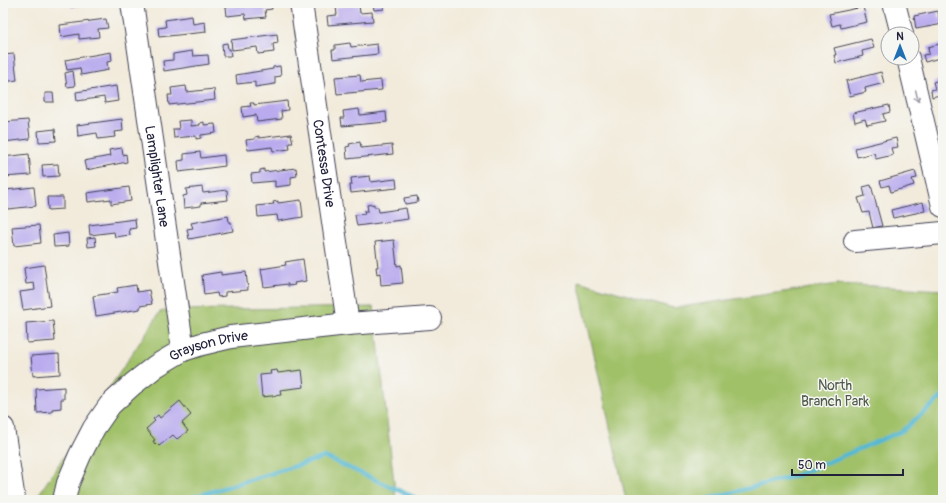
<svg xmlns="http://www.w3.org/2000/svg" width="946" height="503" font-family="Pangolin,sans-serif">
  <rect width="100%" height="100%" fill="#f6f6f2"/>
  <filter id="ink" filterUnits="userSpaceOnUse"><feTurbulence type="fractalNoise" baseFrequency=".025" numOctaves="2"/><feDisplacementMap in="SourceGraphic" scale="8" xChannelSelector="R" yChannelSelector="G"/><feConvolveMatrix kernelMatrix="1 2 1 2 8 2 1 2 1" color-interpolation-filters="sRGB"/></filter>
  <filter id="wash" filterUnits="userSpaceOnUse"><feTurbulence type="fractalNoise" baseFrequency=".012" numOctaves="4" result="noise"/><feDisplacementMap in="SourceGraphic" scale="16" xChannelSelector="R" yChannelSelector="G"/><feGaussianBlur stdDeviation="0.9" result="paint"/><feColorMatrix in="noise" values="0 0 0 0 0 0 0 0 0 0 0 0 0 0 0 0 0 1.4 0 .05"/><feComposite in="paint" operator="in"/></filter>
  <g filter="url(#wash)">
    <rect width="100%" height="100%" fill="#f2ebdb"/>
    <g fill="#a1c169" stroke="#627252">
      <path d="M578,281L673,308L838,284L943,290V500H626Z"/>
      <path d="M374,307L396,500H35L160,312L169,310Z"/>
    </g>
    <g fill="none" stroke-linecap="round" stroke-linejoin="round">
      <g stroke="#55b8d3" stroke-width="4.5">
        <path d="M184,500L325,457L420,500"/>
        <path d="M704,500L795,476L902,431L943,396"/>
      </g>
    </g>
    <g id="blocks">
      <g fill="#b9abee">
        <path d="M70,3H91V4L71,7Z"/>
        <path d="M235,3H239V5L255,3H271L272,9L265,10L266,17L246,19L245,14L227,16L226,7L236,6Z"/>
        <path d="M373,3H383L384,9L374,10Z"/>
        <path d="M359,5L360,13L372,12L373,21L328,25L327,16L337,15L336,7Z"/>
        <path d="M863,7L867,22L841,28L840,24L832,26L829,14Z"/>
        <path d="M938,11L939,17L943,16V24L916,29L914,16Z"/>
        <path d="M192,16L193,24L205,22L206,32L159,37L158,28L166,27L165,20Z"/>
        <path d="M106,19L108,28L98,29L99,37L79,39V34L61,37L60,25Z"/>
        <path d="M277,34L278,43L273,44L274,52L258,54L257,47L232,50L231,40Z"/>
        <path d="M871,39L874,48L862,51L863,56L836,63L834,55H836L834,48Z"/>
        <path d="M227,43L228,49H230L231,56H223L222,44Z"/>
        <path d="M350,43L351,47L377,44L378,54L333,59L332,50H335V45Z"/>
        <path d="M943,43V57L925,62L923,55L929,54L928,47Z"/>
        <path d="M192,51L193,56L208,55L209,64L164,71L163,61L173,60V54Z"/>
        <path d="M111,52L112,61L107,62L108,70L81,75L80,68L67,70L65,60Z"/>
        <path d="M14,54L17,80L3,82V55Z"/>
        <path d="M280,66L281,76L275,77V84L255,87V82L237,84L236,75L273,69V67Z"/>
        <path d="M73,71L75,86L67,87L65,73Z"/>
        <path d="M881,72L884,83L865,88L866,92L850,96L846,81Z"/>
        <path d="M360,75L361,82L381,80L382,90L337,94L335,77Z"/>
        <path d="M943,79V94L932,97L931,90L935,89L933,82Z"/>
        <path d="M116,86L118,101L105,103L104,97L77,101L76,92Z"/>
        <path d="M186,86L187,92L214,89L215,100L169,105L168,95H172L171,88Z"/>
        <path d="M45,93H53L54,102H45Z"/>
        <path d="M287,101L288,110L281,111L282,119L257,122L256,115L243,117L242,107L251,106L250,103H254V105Z"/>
        <path d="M889,105L890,112L883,114L885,121L867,125L865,119L855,122L853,113Z"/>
        <path d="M359,109L360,115L386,112L387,122L342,126L341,118H344L343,111Z"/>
        <path d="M122,119L123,131L114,132L115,137L98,139L97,133L78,136L77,125Z"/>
        <path d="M28,120L30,139L3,142V122Z"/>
        <path d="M191,120V126L200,125V123L204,122V125L215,124L216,133L201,135V138L196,139V136L174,138L173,129H179L178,121Z"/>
        <path d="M55,129L56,141L39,142L38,131Z"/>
        <path d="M291,134L293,143H289L290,149L273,151L272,147L248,150L246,140L255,139V137L259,136V138Z"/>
        <path d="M896,138L898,147L891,148L893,155L876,159L874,153L857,157L855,148Z"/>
        <path d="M360,142L361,148L392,145L393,154L347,159L346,147L350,146L349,144Z"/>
        <path d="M122,148L123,155L126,154L127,162L86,170L84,161L110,156L109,150Z"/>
        <path d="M200,152L201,158L224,155L225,166L179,172L178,161L184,160V154Z"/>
        <path d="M29,154L31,175L3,177V157Z"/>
        <path d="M58,164L59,176L43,177L42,165Z"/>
        <path d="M296,168L297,176L291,177V185L275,187V181L252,183L251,174L260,173V170L264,169V172Z"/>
        <path d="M915,171L917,178L912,179L914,185L891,192L889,185L882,187L880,181Z"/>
        <path d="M370,176L371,182L396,179L397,188L351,193L350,185H352L351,178Z"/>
        <path d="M871,185L882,226L873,228L869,212L863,213L858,198L865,196L863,187Z"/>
        <path d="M34,187L36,206L8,209L6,190Z"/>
        <path d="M129,187L131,201L111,204V199L88,202L87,193Z"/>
        <path d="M202,187L203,193L227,190L228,200L201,203V206L184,208L183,196L187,195L186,189Z"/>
        <path d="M417,196L418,202L405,204L404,198Z"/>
        <path d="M47,197H63V209L48,210Z"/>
        <path d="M301,200L303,217L278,221L277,215L258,217L257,206L274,204L273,202L278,201V203Z"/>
        <path d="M923,202L925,211L893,218L891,210Z"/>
        <path d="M374,204V207H378L379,212L406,208L408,219L357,226L355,215L365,214L364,211H368L367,205Z"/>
        <path d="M228,216L229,222H231L233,231L189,239L187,229L193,228L191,223Z"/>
        <path d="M135,219L136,228L129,229L130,235L115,237L114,232L90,235L89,225Z"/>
        <path d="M39,225L41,243L14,246L12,227Z"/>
        <path d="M68,233L69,246L54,247L53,235Z"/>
        <path d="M95,237L96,246L88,247L87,238Z"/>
        <path d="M394,240L397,266L401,265L403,283L381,285L380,273L377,274L376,267H378L375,242Z"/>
        <path d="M303,259L306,281L294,283L295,285L288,286V284L264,287L261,269L286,265L285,262Z"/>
        <path d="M44,265L50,306L23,310L20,292L35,290L34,283L26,284L24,268Z"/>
        <path d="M221,272V275L246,272L248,290L225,292V296L218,297L217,293L204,295L202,275Z"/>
        <path d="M136,285L137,292L149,290L152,304L140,306V309L96,316L93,296L118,292L117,288Z"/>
        <path d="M53,321L55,341L27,343L26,323Z"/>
        <path d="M59,354L60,374L33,376L31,356Z"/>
        <path d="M277,370L278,373L302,370L304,387L280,390L281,395L262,397L260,375L271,374L270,371Z"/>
        <path d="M64,387V399H61V408L52,409V412L37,413L36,389Z"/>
        <path d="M180,401L191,415L182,423L188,431L177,439L173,435L159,446L156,443L155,444L153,441L155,440L146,429L155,421L153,419L158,415L160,418Z"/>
      </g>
    </g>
  </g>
  <g filter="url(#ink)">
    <use href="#blocks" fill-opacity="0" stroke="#414053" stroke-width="1"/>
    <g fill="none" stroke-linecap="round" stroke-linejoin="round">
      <g stroke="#414053" stroke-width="24">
        <g id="minor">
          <path id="s1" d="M132,3L183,350"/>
          <path id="s2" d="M301,3L348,324"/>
          <path d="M894,3L902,34"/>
          <path d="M908,58L943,206"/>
          <path d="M855,241L943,233"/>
          <path d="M3,428L14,500"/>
          <path id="s3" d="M64,500L68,483L80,455L94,428L110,405L133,384L156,366L183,350L202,344L231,337L348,324L430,318"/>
        </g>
      </g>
      <use href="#minor" stroke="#fff" stroke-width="22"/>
    </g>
    <defs><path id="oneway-shaft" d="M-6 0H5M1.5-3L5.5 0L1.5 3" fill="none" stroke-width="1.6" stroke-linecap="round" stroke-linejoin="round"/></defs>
    <use stroke="#9c9ca7" href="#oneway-shaft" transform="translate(917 96) rotate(77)"/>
  </g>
  <g text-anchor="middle" stroke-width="3" stroke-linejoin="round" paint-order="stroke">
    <g font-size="14" fill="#22223b" stroke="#f6f6f2">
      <text dy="5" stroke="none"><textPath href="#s2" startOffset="162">Contessa Drive</textPath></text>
      <text dy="5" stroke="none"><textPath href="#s1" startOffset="175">Lamplighter Lane</textPath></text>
      <text dy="5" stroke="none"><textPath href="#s3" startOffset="224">Grayson Drive</textPath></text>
    </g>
    <g font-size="14" fill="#4e5a4b" stroke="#f6f6f2">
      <text x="835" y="390">North<tspan x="835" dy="16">Branch Park</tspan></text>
    </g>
  </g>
  <rect width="946" height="503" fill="none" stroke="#f6f6f2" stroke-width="16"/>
  <g transform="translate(900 46)"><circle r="19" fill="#f6f6f2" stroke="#a1a1a9"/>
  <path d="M0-3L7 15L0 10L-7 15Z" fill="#1f6fb2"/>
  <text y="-6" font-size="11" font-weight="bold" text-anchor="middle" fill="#22223b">N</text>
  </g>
  <path d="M792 469v6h111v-6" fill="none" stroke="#22223b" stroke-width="2"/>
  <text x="798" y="469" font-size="12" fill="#22223b" stroke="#f6f6f2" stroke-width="3" paint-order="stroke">50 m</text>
</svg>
